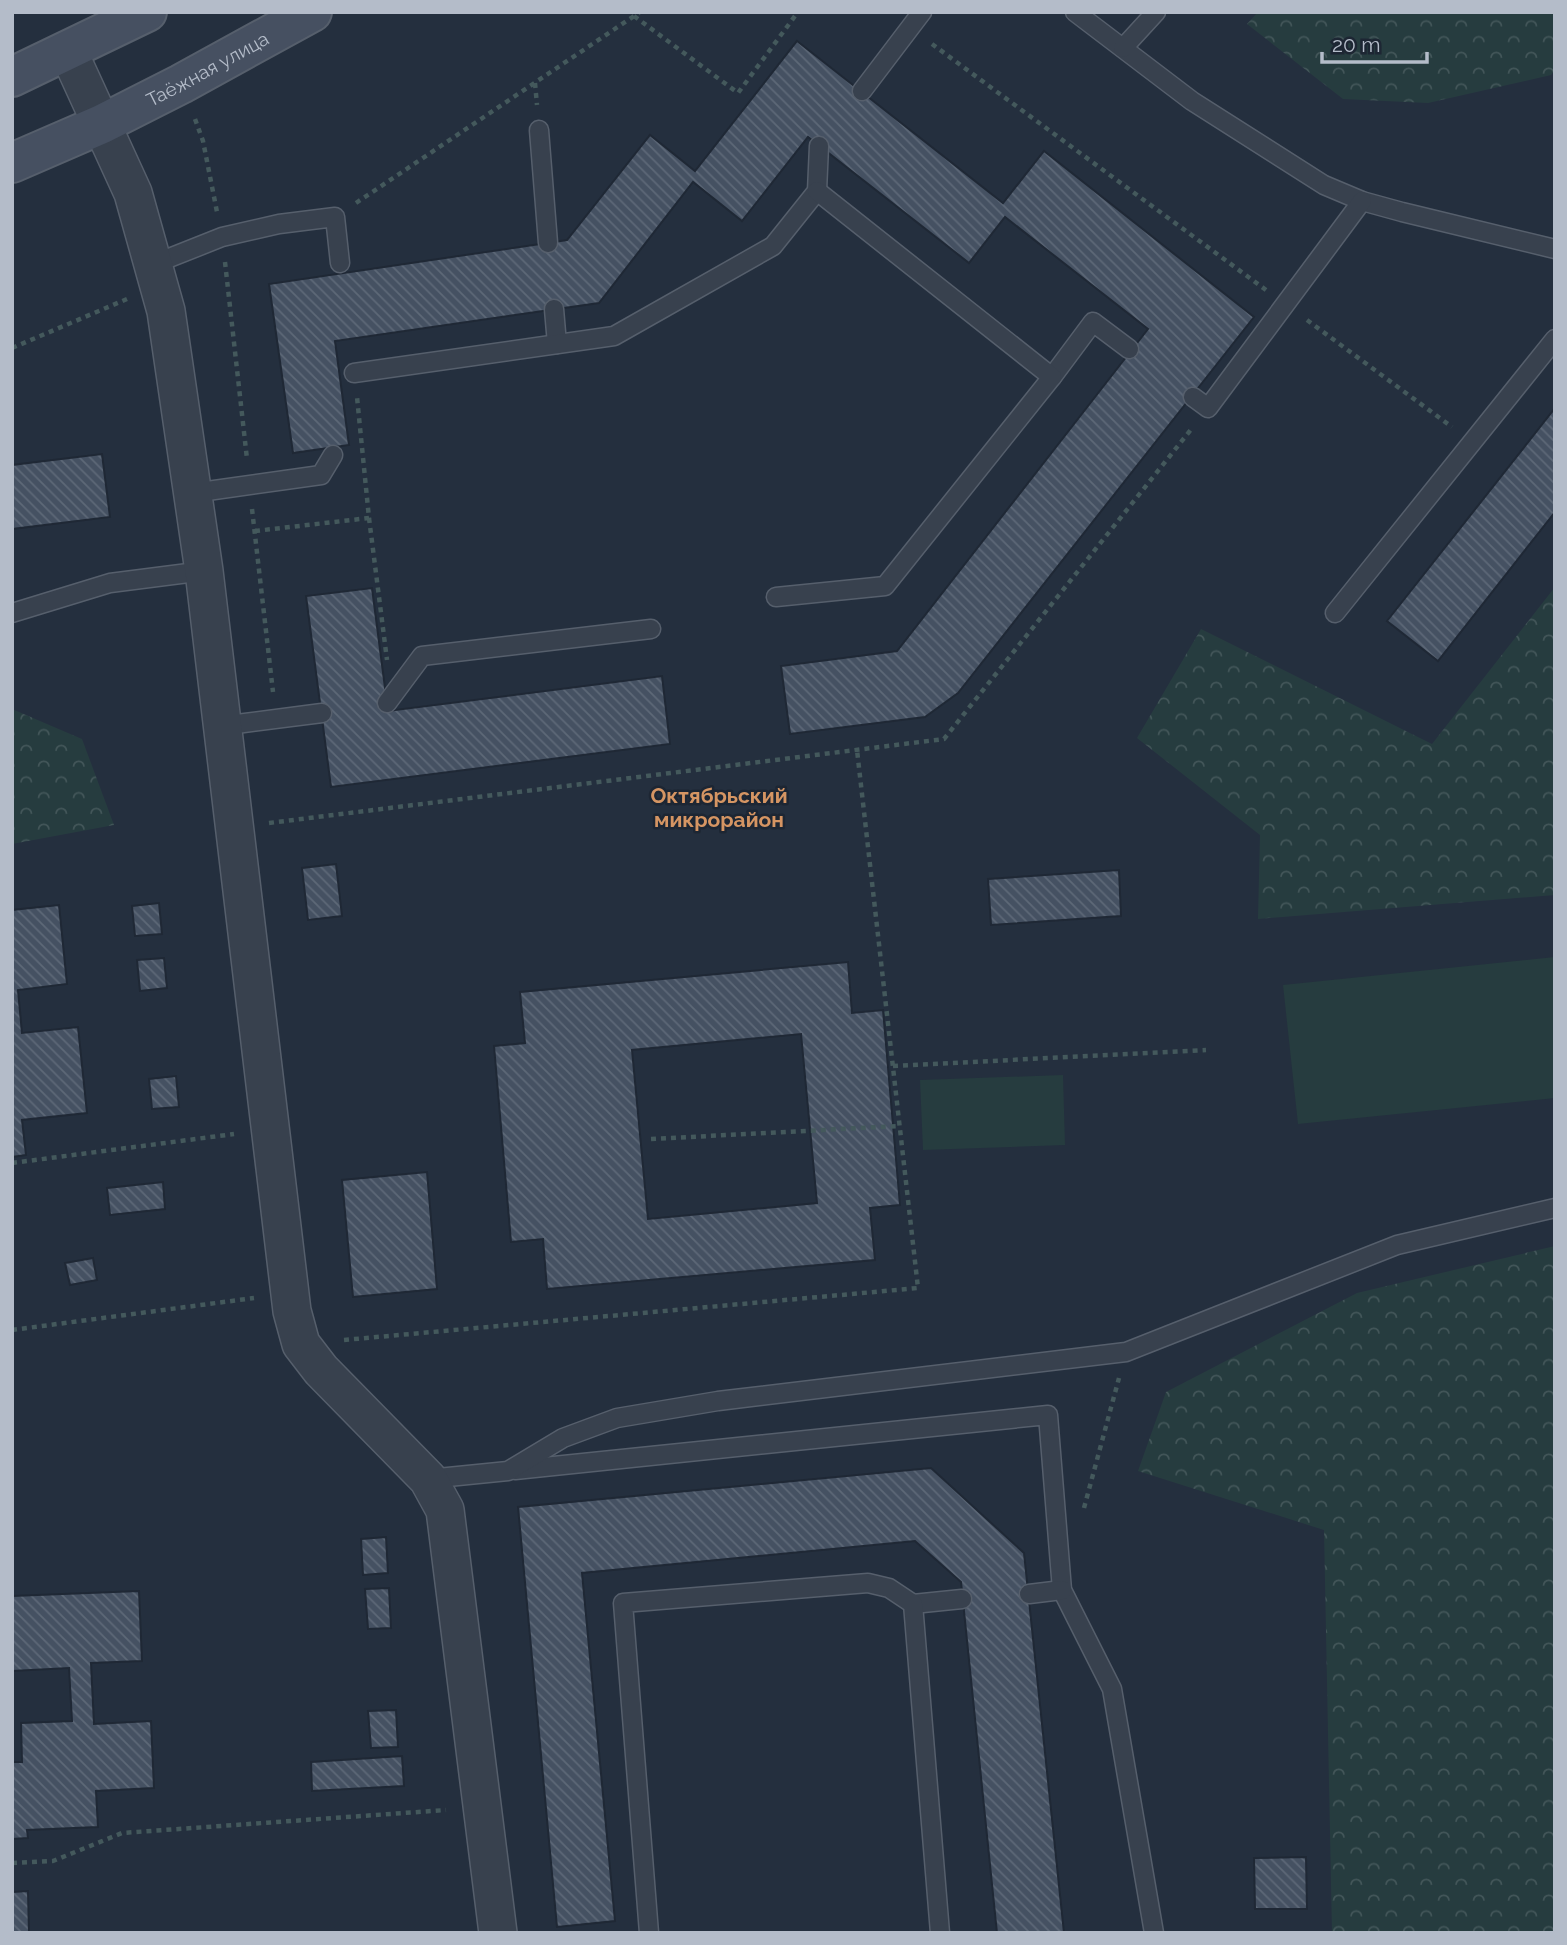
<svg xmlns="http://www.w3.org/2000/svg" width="1567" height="1945" font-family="Raleway,sans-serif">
  <defs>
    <pattern id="forest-crowns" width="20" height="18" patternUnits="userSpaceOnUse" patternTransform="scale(1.75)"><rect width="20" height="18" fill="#263c3f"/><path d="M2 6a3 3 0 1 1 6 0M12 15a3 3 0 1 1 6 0" fill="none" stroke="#435659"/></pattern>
    <pattern id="building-back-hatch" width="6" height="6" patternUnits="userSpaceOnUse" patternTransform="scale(1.75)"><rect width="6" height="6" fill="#455162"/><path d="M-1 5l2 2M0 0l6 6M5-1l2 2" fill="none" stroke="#5d6877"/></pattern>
  </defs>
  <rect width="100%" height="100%" fill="#242f3e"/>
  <g fill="url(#forest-crowns)">
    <path d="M1258,12H1555V70L1551,75L1428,103L1343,99L1247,24Z"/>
    <path d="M1555,587V895L1258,919L1260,835L1137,738L1201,629L1432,744Z"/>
    <path d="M12,709L82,739L114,825L12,844Z"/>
    <path d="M1555,1246V1933H1332L1324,1530L1138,1471L1166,1392L1357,1293Z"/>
  </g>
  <g fill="#263c3f">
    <path d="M1555,957V1098L1298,1124L1283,985Z"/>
    <path d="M1063,1075L1065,1145L923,1150L920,1080Z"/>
  </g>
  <g fill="url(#building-back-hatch)" stroke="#1f2835" stroke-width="2" fill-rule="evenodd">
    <path d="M797,41L1003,203L1044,151L1254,317L958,693L925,717L790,734L781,666L897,651L1148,329L1005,217L969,263L808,137L742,221L693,182L599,303L335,341L349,445L293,453L269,284L567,240L650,135L695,171Z"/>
    <path d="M1555,408V512L1438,661L1387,621Z"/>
    <path d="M102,454L110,517L12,529V465Z"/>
    <path d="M372,588L388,711L662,676L670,744L331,787L306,596Z"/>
    <path d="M336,864L342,916L308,920L302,868Z"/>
    <path d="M1119,870L1121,916L991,925L988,879Z"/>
    <path d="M159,903L162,934L135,936L132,906Z"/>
    <path d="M59,905L67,984L18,990L22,1033L78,1027L87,1113L22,1120L26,1155L12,1157V910Z"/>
    <path d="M164,958L167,988L140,991L137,960Z"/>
    <path d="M848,962L852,1013L883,1010L900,1205L870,1208L875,1260L547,1289L543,1239L511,1242L494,1046L525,1043L520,992ZM801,1034L817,1203L648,1219L632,1050Z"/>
    <path d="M176,1076L179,1107L152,1109L149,1079Z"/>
    <path d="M427,1172L437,1289L353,1297L342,1180Z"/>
    <path d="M163,1182L165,1209L110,1215L107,1188Z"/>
    <path d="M93,1258L97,1280L70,1285L65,1263Z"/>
    <path d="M931,1468L1024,1553L1064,1933H997L961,1582L915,1541L582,1573L615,1921L557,1927L518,1507Z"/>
    <path d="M386,1537L388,1573L363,1575L361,1539Z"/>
    <path d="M389,1588L391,1628L368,1629L365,1589Z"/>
    <path d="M139,1591L142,1661L91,1663L94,1724L151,1721L154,1788L96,1791L98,1827L27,1830L28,1838L12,1839V1762H22L21,1723L72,1721L69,1668L12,1671V1596Z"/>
    <path d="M396,1710L398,1747L371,1748L368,1711Z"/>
    <path d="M402,1756L404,1786L312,1791L311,1762Z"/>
    <path d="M1306,1857L1307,1909H1255L1254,1858Z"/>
    <path d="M28,1891L29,1933H12V1892Z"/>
  </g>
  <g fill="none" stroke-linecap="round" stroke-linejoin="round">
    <g stroke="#565f6c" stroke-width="21">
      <g id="lane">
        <path d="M1075,12L1192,101L1324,185L1362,201L1402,212L1555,249"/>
        <path d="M1123,48L1156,12"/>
        <path d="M862,91L922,12"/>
        <path d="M539,130L548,243"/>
        <path d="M154,264L222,237L279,224L335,217L340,263"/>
        <path d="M554,309L557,344"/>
        <path d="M354,373L614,336L773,246L817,191L819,146"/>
        <path d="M1052,377L1093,322L1129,349"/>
        <path d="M1193,397L1208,408L1362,201"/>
        <path d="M193,493L321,475L333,455"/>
        <path d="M776,597L885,586L1052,377L817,191"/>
        <path d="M12,613L110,583L204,571"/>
        <path d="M1335,613L1555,339"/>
        <path d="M387,703L422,656L651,629"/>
        <path d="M221,726L322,713"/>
        <path d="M515,1470L1048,1415L1062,1590L1112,1689L1154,1933"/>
        <path d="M428,1479L508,1471L563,1438L617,1418L718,1401L1126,1352L1397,1245L1555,1208"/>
        <path d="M1029,1594L1062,1590"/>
        <path d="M913,1604L962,1599"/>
        <path d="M649,1933L623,1603L868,1583L889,1588L913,1604L940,1933"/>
      </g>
    </g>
    <g stroke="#565f6c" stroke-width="40">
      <path id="street" d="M68,51L133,193L166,311L204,571L292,1311L301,1344L321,1370L428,1479L445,1510L498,1933"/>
    </g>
    <g stroke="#565f6c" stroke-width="42">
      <g id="secondary">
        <path d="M12,77L147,12"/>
        <path id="s1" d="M12,163L102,124L181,84L312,12"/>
      </g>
    </g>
    <g stroke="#44595c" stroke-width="4.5" stroke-dasharray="5 5" stroke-linecap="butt">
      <path d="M634,16L738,93L798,12"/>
      <path d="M932,44L1266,290"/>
      <path d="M535,83L537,105"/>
      <path d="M195,119L203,141L217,212"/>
      <path d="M356,203L640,12"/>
      <path d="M225,262L247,459"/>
      <path d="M1307,320L1452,427"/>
      <path d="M12,348L127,299"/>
      <path d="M252,509L273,692"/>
      <path d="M369,518L387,660"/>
      <path d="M255,531L369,518L357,397"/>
      <path d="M269,823L944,739L1193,427"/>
      <path d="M893,1066L1206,1050"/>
      <path d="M651,1139L900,1126"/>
      <path d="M12,1163L234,1134"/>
      <path d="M12,1330L254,1298"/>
      <path d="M344,1340L918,1288L857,750"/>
      <path d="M1084,1508L1119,1378"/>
      <path d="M12,1863L53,1861L122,1833L446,1810"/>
    </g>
    <use href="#lane" stroke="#38414e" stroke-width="18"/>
    <use href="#street" stroke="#38414e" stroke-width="37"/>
    <use href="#secondary" stroke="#465061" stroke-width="38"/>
  </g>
  <g text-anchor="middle" stroke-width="5" stroke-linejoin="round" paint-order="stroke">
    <g font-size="19" fill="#b4bcc9" stroke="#1d2633">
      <text dy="7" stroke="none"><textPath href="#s1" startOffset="217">Таёжная улица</textPath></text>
    </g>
    <g font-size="21" font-weight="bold" fill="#d59563" stroke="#1d2633">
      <text x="719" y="803">Октябрьский<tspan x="719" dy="24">микрорайон</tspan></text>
    </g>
  </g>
  <rect width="1567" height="1945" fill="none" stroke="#b4bcc9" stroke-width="28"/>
  <path d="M1322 52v10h105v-10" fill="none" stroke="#b4bcc9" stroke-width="3.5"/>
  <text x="1332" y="52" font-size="21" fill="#b4bcc9" stroke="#1d2633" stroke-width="5" paint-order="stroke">20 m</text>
</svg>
